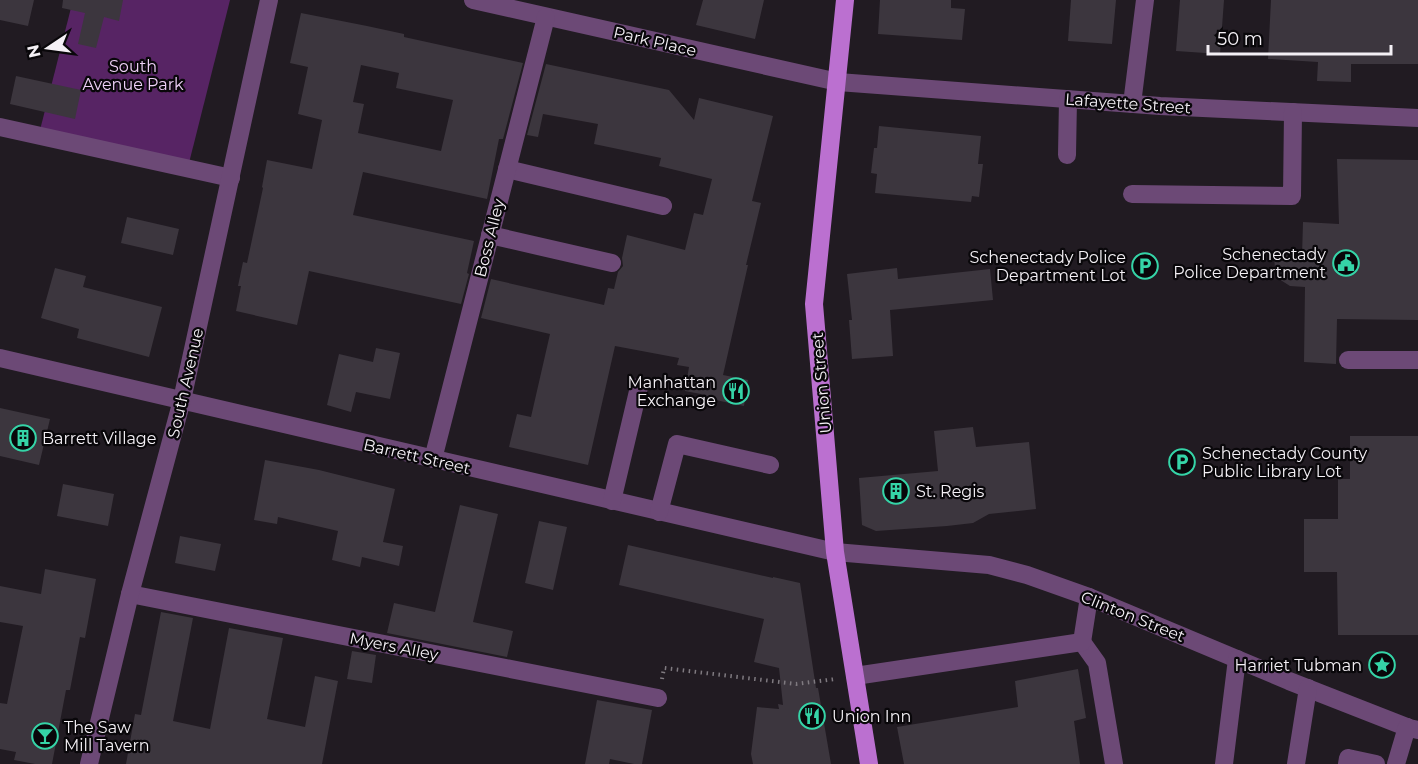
<svg xmlns="http://www.w3.org/2000/svg" width="1418" height="764" font-family="Montserrat,sans-serif">
  <rect width="100%" height="100%" fill="#211b22"/>
  <path fill="#572464" d="M73,0H230L188,167L40,130Z"/>
  <g fill="#3c363e" fill-rule="evenodd">
    <path d="M0,0H34L28,26L0,20Z"/>
    <path d="M63,0H123L119,21L104,17L96,48L78,44L85,13L62,8Z"/>
    <path d="M703,0H764L755,39L696,25Z"/>
    <path d="M880,0H951V8L965,9L962,40L878,34Z"/>
    <path d="M1071,0H1116L1112,44L1068,41Z"/>
    <path d="M1180,0H1224L1220,54L1176,51Z"/>
    <path d="M1271,0H1418V64H1351V82L1317,81L1318,62L1268,59Z"/>
    <path d="M301,13L367,26L404,34V37L523,63L503,139H499L487,199L363,172L353,215L474,241L467,273L469,274L461,304L309,271L297,325L236,311L241,286H238L243,262L247,263L263,188L262,187L267,160L312,169L322,120L298,114L308,67L290,63ZM361,65L399,73L396,88L453,100L441,151L358,133L364,104L353,102Z"/>
    <path d="M546,64L669,90L694,120L699,98L773,116L752,201L761,203L746,265H748L723,375L748,380L744,406L706,398V395L685,391L689,367L677,365L679,358L615,346L588,465L509,447L517,414L531,417L550,334L481,318L491,279L604,305L608,288L614,289L618,272L623,266L622,258L627,235L685,250L694,213L703,215L712,179L659,166L661,158L594,144L598,124L543,114L538,137L527,135Z"/>
    <path d="M16,76L81,90L75,119L10,104Z"/>
    <path d="M879,126L981,136L978,164H983L979,197L972,196L971,202L875,193L877,174L871,173L874,148H877Z"/>
    <path d="M1337,159L1418,160V320L1337,319L1336,364L1304,362L1305,287L1290,286L1279,279L1275,269L1274,256H1302L1303,222L1339,224Z"/>
    <path d="M127,217L179,229L173,255L121,243Z"/>
    <path d="M55,268L86,276L83,287L162,307L149,357L77,338L79,329L41,318Z"/>
    <path d="M897,268L898,279L990,269L993,300L890,310L893,356L852,359L849,320H852L847,274Z"/>
    <path d="M376,348L400,353L390,399L356,392L351,412L327,405L339,354L373,362Z"/>
    <path d="M0,408L50,419L39,465L0,456Z"/>
    <path d="M973,427L976,447L1029,442L1036,509L989,514L973,523L947,526L876,531L862,525L859,478L938,471L934,431Z"/>
    <path d="M1350,436H1418V635H1338L1337,572H1304V519H1338V479H1350Z"/>
    <path d="M265,460L319,470L395,489L383,542L403,546L399,566L362,557L360,567L332,560L338,531L278,517L277,524L254,520Z"/>
    <path d="M63,484L114,494L108,526L57,516Z"/>
    <path d="M460,505L498,514L473,622L513,631L507,657L387,633L394,603L435,612Z"/>
    <path d="M539,521L567,527L553,590L525,583Z"/>
    <path d="M180,536L221,544L215,571L175,563Z"/>
    <path d="M628,545L773,578V577L800,583L816,688H818L831,764H753L751,754L757,707L779,709L778,704L783,705L779,668L754,662L764,619L619,585Z"/>
    <path d="M45,569L96,579L85,638L80,637L70,690H66L52,764H35L14,760L16,752L0,749V703L7,704L23,626L0,622V586L41,594Z"/>
    <path d="M161,612L193,618L173,721L210,729L229,628L283,638L267,719L305,727L315,676L338,681L322,764H126L135,714L141,715Z"/>
    <path d="M352,651L376,655L372,683L347,679Z"/>
    <path d="M1078,669L1086,718L1074,721L1080,764H904L897,727L1018,707L1015,681Z"/>
    <path d="M597,700L652,710L642,764H634L610,759L609,764H585Z"/>
  </g>
  <g fill="none" stroke-linecap="round" stroke-linejoin="round">
    <path stroke="#7f7a80" stroke-width="4" stroke-dasharray="1.5 4.5" stroke-linecap="butt" d="M662,679L664,668L796,684L836,679"/>
    <g stroke="#6c4976" stroke-width="18">
      <path d="M473,0L838,82L1160,106L1418,118"/>
      <path d="M1132,104L1145,0"/>
      <path d="M0,127L231,178"/>
      <path d="M1067,155L1068,99"/>
      <path d="M507,169L663,206"/>
      <path d="M1132,194L1292,196L1293,112"/>
      <path d="M490,235L612,263"/>
      <path d="M0,358L835,552L989,565L1027,575L1089,597L1289,681L1409,728L1418,730"/>
      <path d="M1348,360H1418"/>
      <path d="M433,459L546,17"/>
      <path d="M612,501L639,387"/>
      <path d="M659,512L677,444L770,465"/>
      <path d="M130,594L658,698"/>
      <path d="M1082,642L1097,663L1114,764"/>
      <path d="M855,676L1082,642L1089,597"/>
      <path d="M89,764L130,594L182,400L269,0"/>
      <path d="M1224,764L1237,659"/>
      <path d="M1296,764L1308,688"/>
      <path d="M1347,764L1348,758L1376,764"/>
      <path d="M1396,764L1407,727"/>
    </g>
    <path stroke="#bb70d0" stroke-width="18" d="M845,0L814,304L835,552L869,764"/>
  </g>
  <defs>
    <g id="civic-ring" transform="scale(1.35)"><circle r="9.5" fill="#09070a" stroke="#35d4a7" stroke-width="1.5"/><path d="M-.6-6.5H3V-4.5H.6V-3L4-1V1h2V6H-6V1h2V-1L-.6-3ZM-1.2 2.5V6h2.4V2.5Z" fill="#35d4a7"/></g>
    <g id="parking-ring" transform="scale(1.35)"><circle r="9.5" fill="#09070a" stroke="#35d4a7" stroke-width="1.5"/><path d="M-3.5-5.5H1a3.5 3.5 0 0 1 0 7H-1V5.5H-3.5ZM-1-3.4V-.6H.8a1.4 1.4 0 0 0 0-2.8Z" fill="#35d4a7"/></g>
    <g id="restaurant-ring" transform="scale(1.35)"><circle r="9.5" fill="#09070a" stroke="#35d4a7" stroke-width="1.5"/><path d="M-5-6h1v4h1v-4h1v4h1v-4h1v5L-1.5 .5V6h-2V.5L-5-1ZM5-6V6H3V1.5H1.5Q1.5-4 5-6Z" fill="#35d4a7"/></g>
    <g id="building-ring" transform="scale(1.35)"><circle r="9.5" fill="#09070a" stroke="#35d4a7" stroke-width="1.5"/><path d="M-4-6H4V6H1V3H-1V6H-4ZM-2.5-4.3h1.7v1.8h-1.7ZM.8-4.3h1.7v1.8H.8ZM-2.5-1h1.7V.8h-1.7ZM.8-1h1.7V.8H.8Z" fill="#35d4a7"/></g>
    <g id="sight-ring" transform="scale(1.35)"><circle r="9.5" fill="#09070a" stroke="#35d4a7" stroke-width="1.5"/><path d="M0-6L1.8-2.2L6-1.7L2.9 1.2L3.7 5.4L0 3.3L-3.7 5.4L-2.9 1.2L-6-1.7L-1.8-2.2Z" fill="#35d4a7"/></g>
    <g id="bar-ring" transform="scale(1.35)"><circle r="9.5" fill="#09070a" stroke="#35d4a7" stroke-width="1.5"/><path d="M-6-5H6L.8 .8V4.5H3.5V6h-7V4.5H-.8V.8Z" fill="#35d4a7"/></g>
  </defs>
  <g fill-rule="evenodd">
    <use href="#civic-ring" x="1346" y="263"/>
    <use href="#parking-ring" x="1145" y="266"/>
    <use href="#restaurant-ring" x="736" y="391"/>
    <use href="#building-ring" x="23" y="438"/>
    <use href="#parking-ring" x="1182" y="462"/>
    <use href="#building-ring" x="896" y="491"/>
    <use href="#sight-ring" x="1382" y="665"/>
    <use href="#restaurant-ring" x="812" y="716"/>
    <use href="#bar-ring" x="45" y="736"/>
  </g>
  <g text-anchor="middle" stroke-width="4.5" stroke-linejoin="round" paint-order="stroke">
    <g font-size="16" fill="#f4f0f5" stroke="#09070a">
      <text transform="translate(655 41) rotate(13)" y="6">Park Place</text>
      <text transform="translate(1128 103) rotate(4)" y="6">Lafayette Street</text>
      <text transform="translate(489 238) rotate(-76)" y="6">Boss Alley</text>
      <text transform="translate(185 383) rotate(-77)" y="6">South Avenue</text>
      <text transform="translate(821 383) rotate(-95)" y="6">Union Street</text>
      <text transform="translate(417 456) rotate(13)" y="6">Barrett Street</text>
      <text transform="translate(1133 616) rotate(22)" y="6">Clinton Street</text>
      <text transform="translate(394 646) rotate(11)" y="6">Myers Alley</text>
    </g>
    <g font-size="16" fill="#efd1f8" stroke="#09070a">
      <text x="133" y="72">South<tspan x="133" dy="18">Avenue Park</tspan></text>
    </g>
    <g font-size="16" fill="#f4f0f5" stroke="#09070a" text-anchor="start">
      <text x="1326" y="260" text-anchor="end">Schenectady<tspan x="1326" dy="18">Police Department</tspan></text>
      <text x="1126" y="263" text-anchor="end">Schenectady Police<tspan x="1126" dy="18">Department Lot</tspan></text>
      <text x="716" y="388" text-anchor="end">Manhattan<tspan x="716" dy="18">Exchange</tspan></text>
      <text x="42" y="444">Barrett Village</text>
      <text x="1202" y="459">Schenectady County<tspan x="1202" dy="18">Public Library Lot</tspan></text>
      <text x="916" y="497">St. Regis</text>
      <text x="1362" y="671" text-anchor="end">Harriet Tubman</text>
      <text x="832" y="722">Union Inn</text>
      <text x="64" y="733">The Saw<tspan x="64" dy="18">Mill Tavern</tspan></text>
    </g>
  </g>
  <g transform="translate(48 48) rotate(257)" stroke="#09070a" stroke-width="4.5" paint-order="stroke">
  <path d="M0-4.5L10 22L0 15L-10 22Z" fill="#f4f0f5"/>
  <text y="-9" font-size="16" font-weight="bold" text-anchor="middle" fill="#f4f0f5">N</text>
  </g>
  <path d="M1208 45v9h183v-9" fill="none" stroke="#f4f0f5" stroke-width="3"/>
  <text x="1217" y="45" font-size="18" fill="#f4f0f5" stroke="#09070a" stroke-width="4.5" paint-order="stroke">50 m</text>
</svg>
